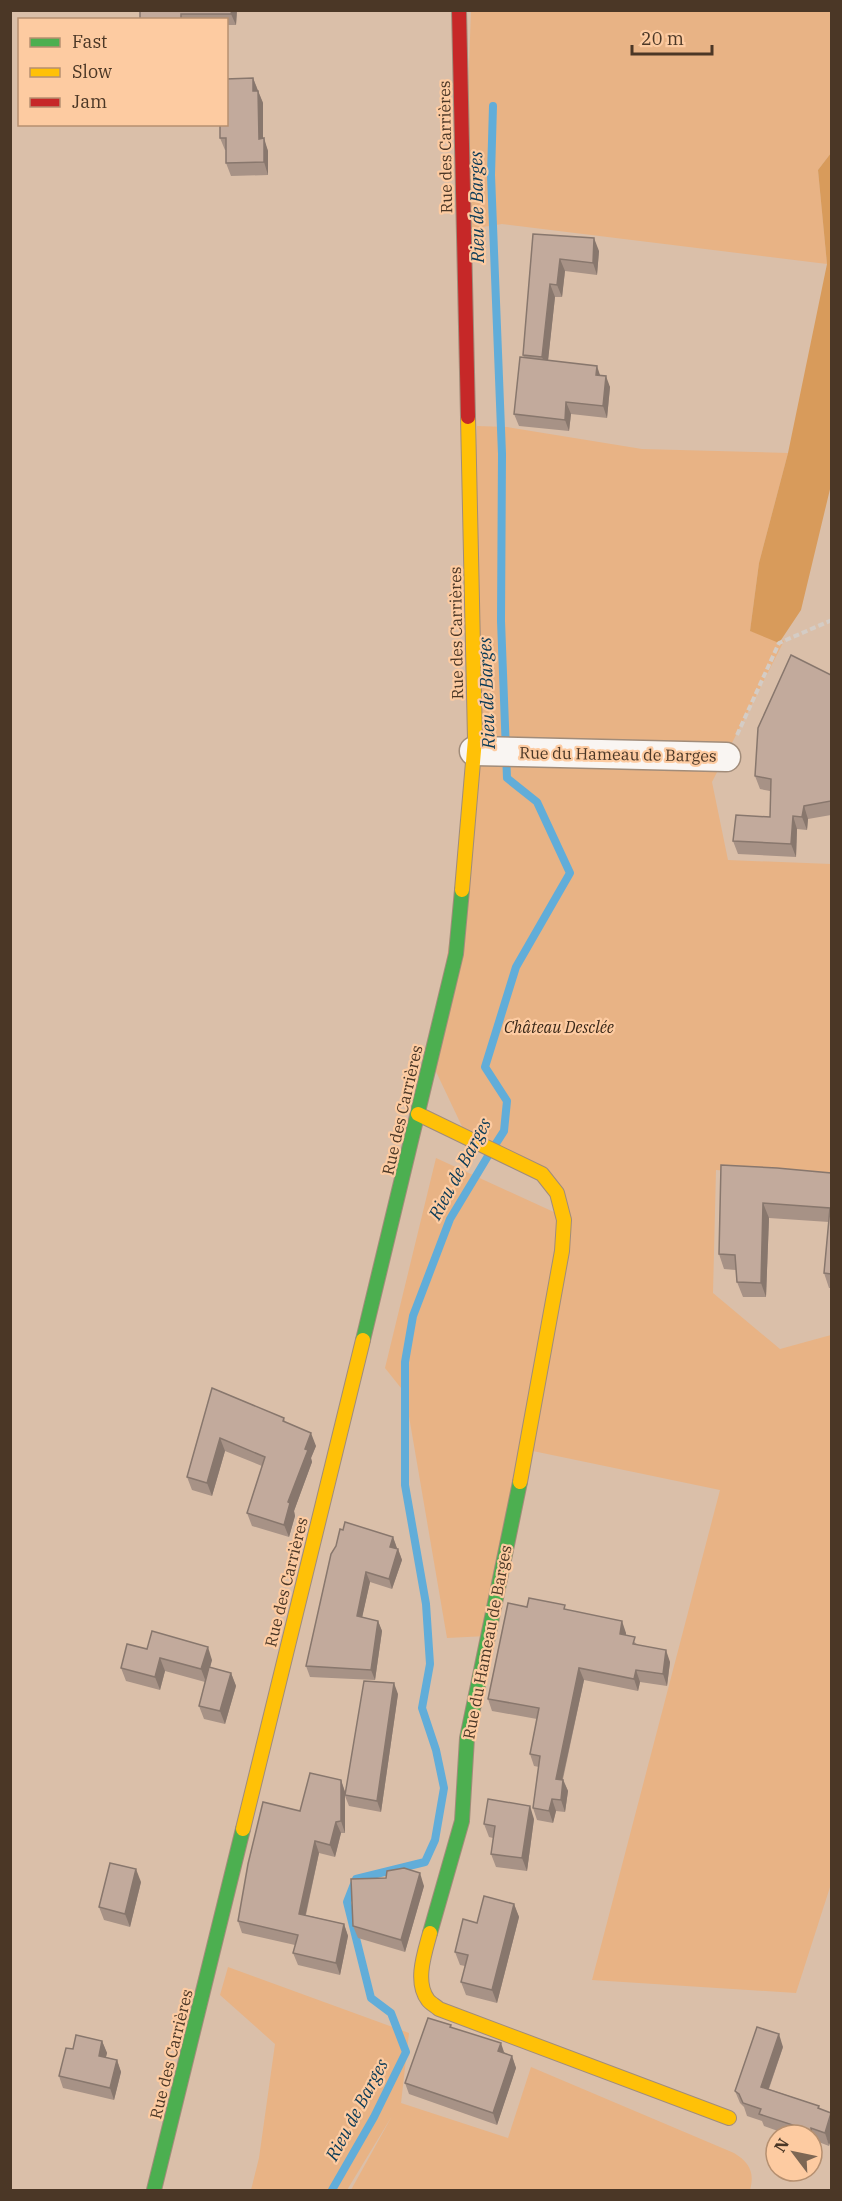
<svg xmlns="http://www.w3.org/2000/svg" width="842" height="2201" font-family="'IBM Plex Serif',serif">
  <rect width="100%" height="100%" fill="#dabfa9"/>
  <g fill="#e8b385">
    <path d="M471,11H831V153L818,170L827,264L502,224L463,230Z"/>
    <path d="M477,426L507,427L642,449L788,453L759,563L750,631L784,641L712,782L728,860L831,864V1179L716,1170L713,1293L780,1349L831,1335V1884L796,1993L592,1980L720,1490L528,1450L487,1636L447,1638L405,1393L385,1368L436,1158L556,1213L563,1232L550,1184L467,1137L431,1061L466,833Z"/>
    <path d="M228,1967L409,2033L401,2103L508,2138L531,2067L734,2153C749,2162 755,2172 750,2190H351L392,2116L347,2190H251L259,2158L275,2044L220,1995Z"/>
  </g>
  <path fill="#d89b5b" d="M831,153V485L801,610L779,643L750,631L759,563L788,453L827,264L818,170Z"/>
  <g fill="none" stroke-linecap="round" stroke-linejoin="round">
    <g stroke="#61add9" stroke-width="8">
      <path d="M493,106L491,175L502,454L501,621L507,778L537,802L570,873L516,967L485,1067L507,1101L504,1131L495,1145"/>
      <path d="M332,2190L374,2117L406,2052L391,2013L371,1998L347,1902L356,1879L425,1862L435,1840L444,1788L436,1750L422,1708L430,1664L426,1604L405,1485V1362L413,1316L450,1219L488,1156"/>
    </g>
    <g stroke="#a18c7a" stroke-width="31">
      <path id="street" d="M474,751L726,757"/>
    </g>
    <g stroke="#a18c7a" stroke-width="16">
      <g id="fast">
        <path d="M363,1340L456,954L462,890"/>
        <path d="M430,1933L462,1821L467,1738L520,1482"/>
        <path d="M154,2190L243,1829"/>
      </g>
    </g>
    <g stroke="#a18c7a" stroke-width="16">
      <g id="slow">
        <path d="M462,890L475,739L468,417"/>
        <path d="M418,1114L542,1174L557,1193L564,1220L562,1251L520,1482"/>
        <path d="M243,1829L363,1340"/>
        <path d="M430,1933C425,1952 414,1982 428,2000C430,2003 436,2006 439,2009L729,2118"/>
      </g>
    </g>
    <g stroke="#a18c7a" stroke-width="16">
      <path id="jam" d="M459,10L468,417"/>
    </g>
    <path stroke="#d4ccc5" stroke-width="4" stroke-dasharray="6 3" stroke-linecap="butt" d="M737,735L779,643L832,620"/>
    <use href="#street" stroke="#f9f5f2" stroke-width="28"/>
    <use href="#fast" stroke="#4caf50" stroke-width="14"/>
    <use href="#slow" stroke="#ffc107" stroke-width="14"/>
    <use href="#jam" stroke="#c62828" stroke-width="14"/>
  </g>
  <g fill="#a79286">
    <path d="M140,10H237L236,25H226V20H140Z"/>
    <path d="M253,78L263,103V138L268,151V175L231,176L226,163V150H225L220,138Z"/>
    <path d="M533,234L599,251L597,275L565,271L562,297H555L548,360L600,375L610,387L607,418L571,414L569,431L519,426L514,414L524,358L523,355Z"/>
    <path d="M831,675V815L808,819L807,830L797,829L796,857L738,854L733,841L770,817V791L760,789L755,776Z"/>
    <path d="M721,1165L831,1173V1288H829L824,1273L829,1222L769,1218L766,1297H743L737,1282L736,1270L724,1269L719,1254Z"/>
    <path d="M212,1388L284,1418L285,1422L316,1446L311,1458L312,1462L294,1511L295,1516L289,1537L252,1526L247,1513L262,1466L225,1451L212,1496L192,1490L187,1477Z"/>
    <path d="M393,1537L397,1549H398L402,1560L392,1589L370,1582L362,1617L378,1621L382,1631L375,1680L310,1677L306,1666L331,1554Z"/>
    <path d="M527,1607L566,1609L626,1633V1635L638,1645L670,1662L667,1686L640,1682L638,1691L584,1680L563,1779L568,1791L565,1812L556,1811L553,1823L537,1820L533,1808L539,1767L534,1766L530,1754L537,1719L492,1711L488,1699Z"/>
    <path d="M147,1649L212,1660L210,1667L231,1673L236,1686L225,1724L204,1719L199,1706L205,1682L165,1671L160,1690L126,1681L121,1668Z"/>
    <path d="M398,1694L381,1812L349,1806L345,1796V1833H341L335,1857L319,1853L306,1915L344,1924L348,1936L340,1975L298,1965L293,1953L295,1945L242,1933L238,1921L341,1780L345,1792Z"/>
    <path d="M534,1819L527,1871L496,1867L491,1854L493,1838L489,1837L484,1824Z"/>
    <path d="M386,1878L424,1886L405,1952L358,1938L353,1926Z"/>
    <path d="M141,1882L130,1927L104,1920L99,1907Z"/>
    <path d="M514,1904L519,1917L497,2003L466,1995L461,1982L465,1966L460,1965L455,1952L477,1923Z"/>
    <path d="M451,2025L452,2028L512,2056L516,2068L497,2125L409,2094L405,2083Z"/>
    <path d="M102,2041L107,2053L106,2057L117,2060L121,2072L114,2100L63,2088L59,2076L73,2049Z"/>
    <path d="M783,2047L769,2089L819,2106L829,2146L816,2141L815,2144L812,2143V2135H789L764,2126L762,2121L747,2116L744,2107L740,2103L735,2091Z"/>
  </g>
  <g fill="#88776d">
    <path d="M232,10H237L236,25L231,14Z"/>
    <path d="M253,78L258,91H253Z"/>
    <path d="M258,91L263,103V151L259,139Z"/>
    <path d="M264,138L268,151V175L264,162Z"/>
    <path d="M594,238L599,251L597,275L593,263Z"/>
    <path d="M560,259L565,271L562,297L557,285Z"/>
    <path d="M550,284L555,297L547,370L542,357Z"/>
    <path d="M597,366L601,378L596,375Z"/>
    <path d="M606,376L610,387L607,418L603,406Z"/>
    <path d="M566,402L571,414L569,431L565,420Z"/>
    <path d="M804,806L808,819L807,830L802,817Z"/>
    <path d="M793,816L797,829L796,857L791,844Z"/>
    <path d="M763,1203L769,1218L766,1297L761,1283Z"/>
    <path d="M311,1433L316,1446L311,1458L312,1462L294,1511L295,1516L289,1537L284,1525L288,1502L305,1449Z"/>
    <path d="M220,1438L225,1451L212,1496L207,1483Z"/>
    <path d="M393,1537L397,1548L394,1557L390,1547Z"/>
    <path d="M398,1549L402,1560L392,1589L389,1579Z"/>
    <path d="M366,1572L370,1582L360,1627L357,1616Z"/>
    <path d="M378,1621L382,1631L375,1680L371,1670Z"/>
    <path d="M622,1621L626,1633L624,1646L620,1634Z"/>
    <path d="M208,1647L212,1660L206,1682L201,1669Z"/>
    <path d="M666,1650L670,1662L667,1686L663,1674Z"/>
    <path d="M160,1658L165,1671L160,1690L155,1677Z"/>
    <path d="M579,1668L584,1680L560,1790L556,1779Z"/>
    <path d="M636,1670L640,1682L638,1691L634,1679Z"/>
    <path d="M231,1673L236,1686L225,1724L220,1711Z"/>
    <path d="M394,1683L398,1694L381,1812L377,1801Z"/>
    <path d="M341,1780L345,1792V1833L341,1821Z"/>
    <path d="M563,1780L568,1791L565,1812L561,1800Z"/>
    <path d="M552,1799L556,1811L553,1823L549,1811Z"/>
    <path d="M530,1806L534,1819L527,1871L522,1858Z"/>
    <path d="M336,1822L341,1833L335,1857L330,1845Z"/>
    <path d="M315,1841L319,1853L303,1926L299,1914Z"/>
    <path d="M136,1869L141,1882L130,1927L125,1914Z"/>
    <path d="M420,1873L424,1886L405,1952L401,1940Z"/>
    <path d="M514,1904L519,1917L497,2003L492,1990Z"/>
    <path d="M344,1924L348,1936L340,1975L336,1963Z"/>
    <path d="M779,2034L783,2047L765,2099L761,2087Z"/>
    <path d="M102,2041L107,2053L103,2068L99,2056Z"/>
    <path d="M501,2043L505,2055L498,2051Z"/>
    <path d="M512,2056L516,2068L497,2125L493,2113Z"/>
    <path d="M117,2060L121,2072L114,2100L110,2088Z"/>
    <path d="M831,2113V2140L829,2146L825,2133Z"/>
    <path d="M811,2128L816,2141L815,2144L811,2131Z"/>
  </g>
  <g fill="#c2aa9c" stroke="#88776d" stroke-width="1.5">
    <path d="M140,10H232L231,14H181V20H140Z"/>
    <path d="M253,78V91H258L259,139L264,138V162L226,163V138H220V124H226V79Z"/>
    <path d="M533,234L594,238L593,263L560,259L557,285L550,284L542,357L523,355Z"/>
    <path d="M520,357L597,366L596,375L606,376L603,406L566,402L565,420L514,414Z"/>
    <path d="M791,655L831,675V801L804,806L802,817L793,816L791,844L733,841L736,815L770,817L771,779L755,776L758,728Z"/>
    <path d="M721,1165L777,1168L831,1173V1274L824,1273L830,1208L763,1203L761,1283L737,1282L735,1255L719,1254Z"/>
    <path d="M212,1388L284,1418L283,1421L311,1433L305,1449L308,1450L288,1502L290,1503L284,1525L247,1513L265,1457L220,1438L207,1483L187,1477Z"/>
    <path d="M345,1522L393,1537L390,1547L398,1549L389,1579L366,1572L357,1616L378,1621L371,1670L306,1666L331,1554L336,1546L340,1529L343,1530Z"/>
    <path d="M529,1598L565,1605L564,1609L622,1621L620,1634L635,1637L633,1644L666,1650L663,1674L636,1670L634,1679L579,1668L556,1779L563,1780L561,1800L552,1799L549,1811L533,1808L540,1756L530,1754L539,1708L488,1699L508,1603L527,1607Z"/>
    <path d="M152,1631L208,1647L201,1669L160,1658L155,1677L121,1668L127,1644L147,1649Z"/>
    <path d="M209,1667L231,1673L220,1711L199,1706Z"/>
    <path d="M364,1681L394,1683L377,1801L345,1795Z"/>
    <path d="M310,1773L341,1780V1821L336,1822L330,1845L315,1841L299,1914L344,1924L336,1963L293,1953L298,1935L238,1921L248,1864L263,1802L300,1811Z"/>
    <path d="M488,1799L530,1806L522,1858L491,1854L495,1826L484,1824Z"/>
    <path d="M110,1863L136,1869L125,1914L99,1907Z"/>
    <path d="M404,1868L420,1873L401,1940L353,1926L351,1879L386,1878L387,1871Z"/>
    <path d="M484,1896L514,1904L492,1990L461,1982L468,1955L455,1952L463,1919L477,1923Z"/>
    <path d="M428,2018L451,2025L450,2027L501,2043L498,2051L512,2056L493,2113L405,2083Z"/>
    <path d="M757,2027L779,2034L761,2087L819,2106L818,2108L831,2113L825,2133L811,2128V2131L759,2114L761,2109L743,2103L739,2094L735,2091Z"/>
    <path d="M76,2035L102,2041L99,2056L117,2060L110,2088L59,2076L66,2048L73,2049Z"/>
  </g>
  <g text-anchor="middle" stroke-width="4.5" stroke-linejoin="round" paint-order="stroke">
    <g font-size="16" fill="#4b3726" stroke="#fdcba1">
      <text transform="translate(445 147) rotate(-91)" y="6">Rue des Carrières</text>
      <text transform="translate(456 633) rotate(-91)" y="6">Rue des Carrières</text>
      <text transform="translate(618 754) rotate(1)" y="6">Rue du Hameau de Barges</text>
      <text transform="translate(402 1110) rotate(-77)" y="6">Rue des Carrières</text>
      <text transform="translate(286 1582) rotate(-76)" y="6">Rue des Carrières</text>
      <text transform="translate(487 1642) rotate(-79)" y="6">Rue du Hameau de Barges</text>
      <text transform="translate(171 2054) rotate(-76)" y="6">Rue des Carrières</text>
    </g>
    <g font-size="16" font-style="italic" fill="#382718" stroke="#fdcba1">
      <text x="559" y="1033">Château Desclée</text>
    </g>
    <g font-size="18" font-style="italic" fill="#083956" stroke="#fdcba1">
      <text transform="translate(477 207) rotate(-91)" y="6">Rieu de Barges</text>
      <text transform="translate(487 693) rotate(-92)" y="6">Rieu de Barges</text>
      <text transform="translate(460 1169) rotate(-62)" y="6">Rieu de Barges</text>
      <text transform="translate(357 2110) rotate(-62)" y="6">Rieu de Barges</text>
    </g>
  </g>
  <rect width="842" height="2201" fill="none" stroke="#4b3726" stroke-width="24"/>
  <rect x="18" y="18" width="210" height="108" fill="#fdcba1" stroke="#b69070" stroke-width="1.5"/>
  <rect x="30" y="38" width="30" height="9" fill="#4caf50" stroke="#b69070" stroke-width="1.5"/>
  <text x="72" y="48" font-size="18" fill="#4b3726">Fast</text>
  <rect x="30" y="68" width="30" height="9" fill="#ffc107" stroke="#b69070" stroke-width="1.5"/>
  <text x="72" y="78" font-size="18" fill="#4b3726">Slow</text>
  <rect x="30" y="98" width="30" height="9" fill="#c62828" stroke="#b69070" stroke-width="1.5"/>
  <text x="72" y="108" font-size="18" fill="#4b3726">Jam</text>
  <g transform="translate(794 2153) rotate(302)"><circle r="28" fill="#fdcba1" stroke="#b69070" stroke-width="1.5"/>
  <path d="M0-4.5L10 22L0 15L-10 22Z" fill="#7d6754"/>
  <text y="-9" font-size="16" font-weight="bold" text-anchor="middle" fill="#4b3726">N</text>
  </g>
  <path d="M632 45v9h80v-9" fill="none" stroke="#4b3726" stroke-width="3"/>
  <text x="641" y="45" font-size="18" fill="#4b3726" stroke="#fdcba1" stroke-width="4.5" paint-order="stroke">20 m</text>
</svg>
